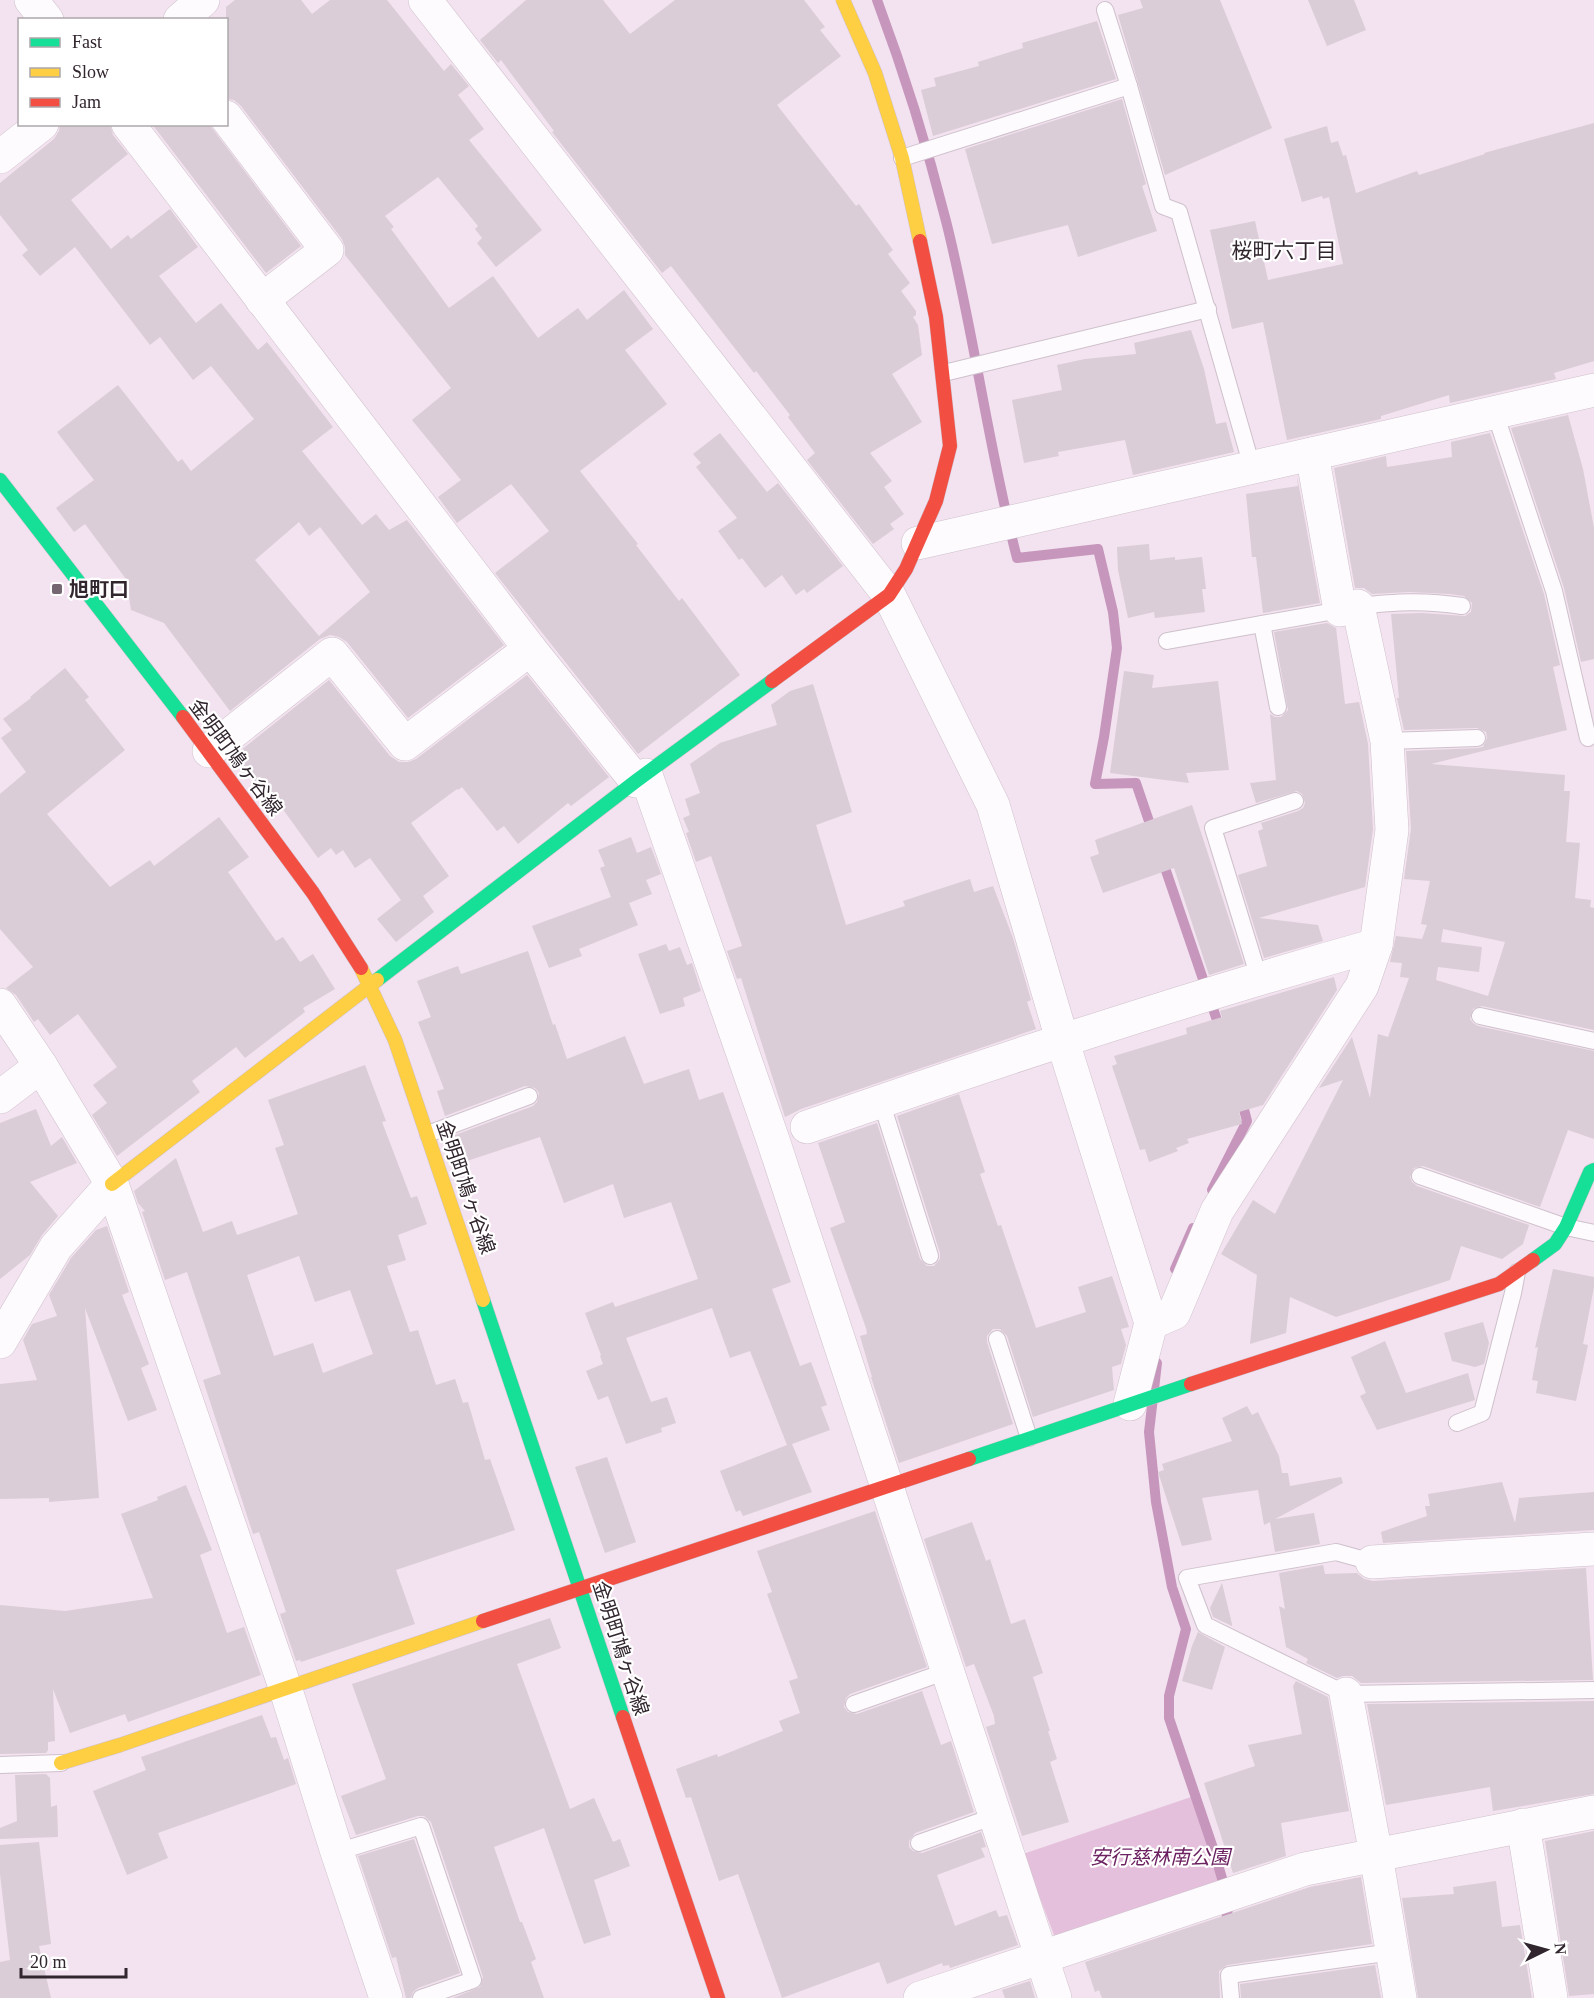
<svg xmlns="http://www.w3.org/2000/svg" width="1594" height="1998" font-family="'Times New Roman','Noto Sans JP',serif">
  <rect width="100%" height="100%" fill="#f3e2ef"/>
  <path fill="#e4c0dc" d="M1194,1796L1220,1886L1056,1940L1023,1854Z"/>
  <g fill="none" stroke-linecap="round" stroke-linejoin="round">
    <g stroke="#c696bc" stroke-width="10">
      <path d="M877,0C904,72 927,146 946,221C974,332 988,447 1017,558L1098,549L1113,612L1117,648L1104,737L1095,784L1136,783L1153,833"/>
      <path d="M1162,859L1221,1032"/>
      <path d="M1212,1190L1247,1121L1241,1098"/>
      <path d="M1175,1269L1193,1228"/>
      <path d="M1157,1363L1149,1432L1156,1502L1172,1587L1186,1629L1169,1696V1718L1213,1848L1229,1902L1226,1921L1222,1927"/>
    </g>
  </g>
  <g fill="#dacdd7" fill-rule="evenodd">
    <path d="M235,0H301L312,14L330,0H387L444,71L451,64L469,86L458,95L484,129L469,140L542,230L496,267L477,243L482,238L475,229L478,226L438,177L385,216L394,227L391,229L449,308L493,276L538,338L578,308L587,320L624,290L653,329L625,350L667,404L580,471L638,544L636,545L679,601L682,598L740,675L638,754L495,573L549,531L511,484L457,523L438,497L461,480L412,420L451,388L345,255V247L342,239L241,106L234,100L226,99V7Z"/>
    <path d="M526,0H603L630,34L675,0H804L825,27L820,30L841,56L777,105L856,206L859,204L893,250L888,254L910,283L901,291L916,311V315L913,317L918,325L922,355L892,374L922,422L870,453L892,481L884,487L904,514L890,524L894,529L873,544L807,460L815,453L788,417L790,415L756,371L754,373L671,266L662,273L552,132L554,131L501,60L498,63L480,40Z"/>
    <path d="M1140,0H1220L1272,128L1165,175L1118,15L1143,8Z"/>
    <path d="M1308,0H1354L1366,30L1327,46Z"/>
    <path d="M1097,21L1116,79L933,136L921,90L936,86L934,78L979,66L978,62L1023,48L1022,43Z"/>
    <path d="M1122,99L1146,184L1142,186L1157,231L1078,257L1068,225L992,244L965,149Z"/>
    <path d="M1594,123V361L1554,373L1556,379L1450,403L1449,395L1381,416V419L1287,440L1263,322L1232,329L1210,230L1255,221L1268,280L1343,264L1329,197L1323,199L1322,196L1302,202L1284,139L1327,126L1331,143L1338,141L1343,156L1346,155L1356,193L1417,171L1419,175L1485,154L1484,153Z"/>
    <path d="M60,124H110L113,135L128,154L71,200L111,249L128,235L131,239L170,209L198,247L159,276L196,323L221,303L258,350L267,342L333,427L302,451L362,525L376,514L389,530L407,520L504,645L408,718L347,642L339,637L330,635L320,639L230,711L164,623L131,610L126,579L85,524L74,532L56,508L94,480L57,432L118,385L178,462L182,459L191,471L254,419L211,366L193,380L160,337L150,345L75,247L40,276L22,255L28,250L0,215V183L54,139L59,131ZM299,522L309,536L320,527L370,592L319,636L255,560Z"/>
    <path d="M152,124H209L301,246L266,273Z"/>
    <path d="M1191,330L1204,369L1216,424L1226,422L1234,452L1133,475L1125,440L1058,452L1059,456L1024,463L1012,400L1062,390L1057,365L1085,359L1136,354L1134,343Z"/>
    <path d="M1568,415L1583,469L1594,528V659L1581,662L1564,588L1511,428Z"/>
    <path d="M720,433L767,492L778,483L843,566L807,593L804,589L796,595L782,575L765,588L742,558L739,560L718,531L737,518L696,467L701,463L693,454Z"/>
    <path d="M1490,433L1544,594L1560,665L1553,667L1567,730L1431,764L1565,775L1564,791H1570L1566,842L1580,843L1575,898L1591,900L1590,907L1594,908V1030L1482,1006L1473,1009L1470,1019L1473,1023L1478,1026L1594,1051V1139L1568,1130L1540,1207L1423,1166L1414,1168L1410,1177L1412,1182L1417,1186L1529,1225L1523,1244L1502,1259L1461,1246L1450,1280L1336,1317L1290,1297L1286,1333L1250,1344L1257,1275L1221,1254L1253,1200L1275,1214L1343,1080L1319,1088L1352,1037L1370,1098L1378,1034L1388,1037L1409,978L1400,977L1402,963L1390,962L1396,936L1422,939L1427,925L1421,924L1430,881L1404,879L1411,829L1406,751L1477,748L1483,747L1487,738L1486,732L1477,728L1404,730L1397,698H1399L1391,614L1422,613L1465,616L1471,612L1472,603L1464,596L1449,594L1409,592L1372,594L1364,588H1355L1334,468L1386,456L1387,467L1452,457L1451,442ZM1443,929L1505,942L1488,996L1436,980L1438,967L1479,972L1482,947L1441,942Z"/>
    <path d="M1297,476L1320,603L1263,613L1256,557H1252L1246,494L1298,486Z"/>
    <path d="M1149,544L1150,560L1175,557V560L1202,557L1206,589H1202L1205,612L1155,618L1154,612L1128,618L1118,570L1117,547Z"/>
    <path d="M1327,623L1336,628L1345,704L1359,702L1368,744L1373,829L1365,887L1259,918L1318,925L1323,941L1264,958L1238,875L1267,866L1258,831L1263,829L1261,823L1298,811L1303,808L1305,803L1302,794L1297,791L1256,803L1250,783L1276,780L1270,714L1275,717H1281L1288,710L1274,632Z"/>
    <path d="M65,668L89,697L85,700L125,750L47,814L110,887L150,860L154,866L219,817L249,857L228,872L276,941L283,937L300,962L313,954L335,989L303,1008L305,1012L245,1058L236,1047L192,1081L200,1092L117,1156L92,1115L107,1103L93,1085L117,1067L78,1014L50,1035L38,1019L34,1022L16,995L6,988L33,967L0,929V794L26,772L1,738L12,730L3,719L31,698L30,697Z"/>
    <path d="M1124,671L1154,675L1152,688L1218,681L1229,770L1186,773L1189,783L1110,773Z"/>
    <path d="M527,675L609,777L571,806L568,803L518,844L504,826L497,831L462,787L458,790L457,789L411,823L449,876L423,896L434,912L396,942L377,919L401,900L370,858L355,868L343,850L336,855L331,848L318,858L267,787L263,791L235,755L329,680L390,756L399,762H408L416,759Z"/>
    <path d="M813,684L852,812L816,825L846,925L905,906L903,901L970,879L974,892L993,886L1013,938L1031,1000L1027,1002L1036,1029L801,1109L785,1117L741,978L737,979L727,951L742,946L711,856L696,862L686,833L689,832L683,818L690,815L685,799L700,793L690,764L720,743L777,725L771,705L790,691Z"/>
    <path d="M1192,805L1244,964L1209,975L1174,868L1103,893L1090,857L1099,854L1095,840Z"/>
    <path d="M631,837L637,853L651,847L661,874L646,880L652,894L629,903L638,925L579,949L582,956L549,968L532,926L611,897L600,868L605,866L598,850Z"/>
    <path d="M666,944L669,951L680,947L687,965L692,963L701,991L683,998L685,1006L660,1014L638,954Z"/>
    <path d="M528,951L553,1025L555,1024L567,1059L625,1036L644,1084L689,1069L699,1100L723,1092L791,1282L772,1289L800,1366L811,1362L827,1405L821,1407L830,1430L792,1444L812,1492L743,1516L740,1510L736,1512L720,1471L787,1445L750,1351L730,1358L712,1308L626,1338L651,1402L667,1397L676,1423L661,1428L662,1432L626,1444L608,1396L598,1400L586,1371L603,1364L600,1356L601,1355L585,1313L613,1302L615,1307L698,1279L671,1202L624,1218L613,1184L564,1203L540,1137L464,1162L455,1135L533,1106L537,1102L539,1093L535,1088L525,1086L445,1116L437,1091L444,1089L418,1022L431,1017L417,981L458,966L461,974Z"/>
    <path d="M1334,977L1337,990L1263,1105L1239,1112L1242,1124L1187,1139L1189,1143L1176,1148L1178,1151L1149,1162L1145,1149L1140,1150L1112,1066L1117,1064L1114,1056L1187,1034L1186,1028L1222,1017L1220,1011Z"/>
    <path d="M365,1065L386,1121L382,1122L411,1198L417,1196L427,1224L398,1235L406,1260L387,1266L410,1332L418,1330L436,1385L455,1379L463,1403L468,1402L485,1460L490,1459L515,1530L396,1570L415,1624L301,1662L300,1660L296,1661L280,1614L286,1612L271,1567L259,1532L253,1534L203,1380L221,1374L187,1272L165,1280L142,1212L145,1211L138,1203L134,1191L176,1158L203,1232L232,1221L237,1235L298,1214L275,1148L284,1145L268,1100ZM299,1256L315,1302L350,1290L373,1354L323,1373L313,1343L274,1356L247,1275Z"/>
    <path d="M959,1094L985,1172L980,1174L998,1226L1001,1225L1036,1328L1086,1312L1078,1287L1112,1276L1129,1327L1121,1329L1126,1345L1121,1364L1112,1367L1114,1390L1033,1417L1007,1336L1000,1329H993L987,1336V1342L1013,1424L899,1463L871,1377H872L860,1336L867,1334L866,1328L830,1228L845,1222L818,1143L877,1123L920,1259L927,1266H934L940,1259V1253L897,1116Z"/>
    <path d="M36,1109L51,1146L62,1137L77,1163L30,1182L58,1216L42,1235L30,1255L0,1279V1123Z"/>
    <path d="M107,1226L129,1292L122,1295L149,1364L141,1368L157,1410L128,1421L85,1308L99,1498L49,1502V1498L0,1499V1384L37,1380L23,1340L32,1324L57,1316L49,1295L71,1258L96,1230Z"/>
    <path d="M1553,1269L1594,1277V1287L1583,1344L1588,1345L1576,1401L1536,1393L1538,1381L1532,1380L1538,1347L1535,1348Z"/>
    <path d="M1483,1322L1489,1343L1484,1364L1475,1367L1452,1361L1444,1333Z"/>
    <path d="M1385,1341L1406,1393L1468,1373L1475,1400L1377,1430L1360,1396L1366,1393L1351,1357Z"/>
    <path d="M1247,1406L1252,1415L1258,1412L1279,1456L1282,1473H1288L1290,1486L1341,1477L1343,1483L1275,1519L1314,1513L1320,1544L1275,1552L1270,1522L1264,1525L1258,1490L1202,1498L1212,1540L1182,1546L1158,1472L1164,1470L1162,1464L1232,1441L1222,1418Z"/>
    <path d="M607,1457L636,1542L605,1553L575,1467Z"/>
    <path d="M1502,1482L1515,1523L1519,1498L1594,1492V1530L1383,1543L1381,1532L1427,1516L1425,1506H1430L1428,1494Z"/>
    <path d="M186,1485L212,1550L200,1555L227,1633L244,1627L261,1675L128,1722L125,1714L70,1733L53,1689L55,1741L48,1742V1750L46,1753L0,1754V1605L65,1611L153,1598L121,1514L158,1500L157,1497Z"/>
    <path d="M875,1511L927,1667L850,1694L846,1698L844,1707L848,1712L857,1714L922,1691L941,1745L951,1741L974,1812L915,1833L909,1841V1847L913,1851L922,1853L981,1832L986,1847L981,1848L985,1857L937,1875L955,1926L996,1910L999,1917L1007,1915L1018,1945L950,1968L949,1965L943,1966L942,1963L887,1984L879,1962L782,1998L738,1874L719,1881L691,1797L686,1798L676,1769L717,1754L718,1757L783,1731L779,1721L800,1713L789,1681L798,1678L767,1594L772,1592L757,1551Z"/>
    <path d="M972,1522L986,1561L990,1559L1011,1624L1025,1619L1043,1673L1033,1677L1050,1731H1048L1057,1759L1050,1762L1069,1822L1022,1836L986,1727L995,1724L994,1716L974,1664L966,1667L924,1539Z"/>
    <path d="M1323,1565L1325,1574L1357,1573L1364,1579L1373,1581L1586,1568L1593,1680L1361,1683L1352,1676H1343L1337,1678L1306,1663L1308,1659L1286,1647L1279,1606L1285,1609L1279,1573Z"/>
    <path d="M1222,1583L1232,1624V1626L1213,1617L1210,1608Z"/>
    <path d="M550,1618L561,1648L517,1664L570,1809L594,1798L613,1842L620,1839L630,1866L594,1880L611,1935L584,1944L544,1828L494,1847L520,1922H522L536,1959L531,1962L544,1998H453L480,1987L483,1977L431,1822L424,1816H418L356,1835L341,1796L386,1779L352,1684Z"/>
    <path d="M1198,1632L1225,1647L1212,1690L1182,1681L1192,1646Z"/>
    <path d="M1296,1681L1328,1697L1349,1811L1281,1823L1286,1856L1233,1873L1204,1783L1255,1766L1248,1745L1302,1734L1293,1686Z"/>
    <path d="M1594,1701V1794L1493,1811L1490,1787L1386,1805L1367,1704Z"/>
    <path d="M262,1715L271,1738L276,1737L284,1760L288,1758L296,1784L158,1833L168,1858L127,1875L93,1791L146,1770L141,1757Z"/>
    <path d="M46,1774L50,1778L51,1807L57,1805L58,1837L0,1839V1828L17,1821L15,1775Z"/>
    <path d="M1594,1831V1994L1569,1996L1545,1841Z"/>
    <path d="M414,1839L460,1973L418,1988L413,1992L411,1998H406L396,1957L392,1958L358,1856Z"/>
    <path d="M39,1842L51,1944L39,1946L51,1998H0V1962L10,1960L0,1874V1845Z"/>
    <path d="M1361,1877L1372,1944L1227,1965L1219,1971L1220,1998H1102L1099,1990L1095,1992L1085,1962L1310,1887Z"/>
    <path d="M1496,1881L1502,1927L1520,1925L1532,1998H1418L1402,1898L1454,1894L1453,1887Z"/>
    <path d="M1375,1965L1381,1998H1241L1240,1984Z"/>
    <path d="M1030,1981L1035,1998H1005L1002,1990Z"/>
  </g>
  <g fill="none" stroke-linecap="round" stroke-linejoin="round">
    <g stroke="#cec1cc" stroke-width="18">
      <g id="lane">
        <path d="M1129,86L1163,206L1179,212L1252,467"/>
        <path d="M902,158L1129,86L1105,10"/>
        <path d="M944,373L1208,309"/>
        <path d="M1495,413L1554,591L1588,738"/>
        <path d="M1358,606C1396,602 1423,600 1462,606"/>
        <path d="M1262,624L1278,707"/>
        <path d="M1167,641L1340,610"/>
        <path d="M1387,741L1477,738"/>
        <path d="M1259,978L1213,828L1295,801"/>
        <path d="M1480,1016L1594,1041"/>
        <path d="M881,1101L930,1256"/>
        <path d="M428,1134L529,1096"/>
        <path d="M1420,1176L1566,1227L1594,1233"/>
        <path d="M997,1339L1029,1438"/>
        <path d="M1457,1423L1482,1413L1513,1293L1517,1272"/>
        <path d="M1372,1562L1336,1552L1187,1578L1205,1625L1346,1694L1594,1690"/>
        <path d="M854,1704L947,1671"/>
        <path d="M0,1765L61,1763"/>
        <path d="M919,1843L995,1816"/>
        <path d="M337,1852L421,1826L473,1980L421,1998"/>
        <path d="M1231,1998L1229,1975L1392,1952"/>
      </g>
    </g>
    <g stroke="#cec1cc" stroke-width="34">
      <g id="street">
        <path d="M31,0L47,20"/>
        <path d="M425,0L889,595L993,805L1062,1039L1151,1323L1130,1404"/>
        <path d="M180,20L203,0"/>
        <path d="M226,117L327,250L262,300"/>
        <path d="M128,124L530,649L636,781"/>
        <path d="M0,157L42,124"/>
        <path d="M918,543L1594,390"/>
        <path d="M209,751L332,654L405,744L530,649"/>
        <path d="M646,775L773,1140L1055,1998"/>
        <path d="M0,1005L41,1066L112,1184L285,1687L337,1852L386,1998"/>
        <path d="M0,1097L41,1066"/>
        <path d="M807,1127C995,1061 1184,999 1376,945"/>
        <path d="M1151,1323L1174,1313L1217,1211L1362,986L1376,945L1392,830L1387,741L1358,606L1340,610L1312,454"/>
        <path d="M0,1342L56,1247L112,1184"/>
        <path d="M1372,1562L1594,1549"/>
        <path d="M1346,1694L1376,1855L1400,1998"/>
        <path d="M1523,1825L1551,1998"/>
        <path d="M920,1998L1305,1869L1594,1812"/>
      </g>
    </g>
    <g stroke="#cec1cc" stroke-width="15">
      <g id="fast">
        <path d="M0,480L183,717"/>
        <path d="M377,980L636,781L772,681"/>
        <path d="M1533,1260L1555,1244L1566,1227L1590,1172L1594,1170"/>
        <path d="M483,1300L623,1717"/>
        <path d="M969,1459L1191,1384"/>
      </g>
    </g>
    <g stroke="#cec1cc" stroke-width="15">
      <g id="slow">
        <path d="M843,0L875,73L902,158L920,241"/>
        <path d="M361,968L395,1040L483,1300"/>
        <path d="M112,1184L377,980"/>
        <path d="M61,1763L120,1745L483,1621"/>
      </g>
    </g>
    <g stroke="#cec1cc" stroke-width="15">
      <g id="jam">
        <path d="M772,681L889,595L906,569L936,501L950,446L936,317L920,241"/>
        <path d="M183,717L313,893L361,968"/>
        <path d="M1191,1384L1499,1284L1533,1260"/>
        <path d="M483,1621L969,1459"/>
        <path d="M623,1717L718,1998"/>
      </g>
    </g>
    <use href="#lane" stroke="#fdfbfd" stroke-width="16"/>
    <use href="#street" stroke="#fdfbfd" stroke-width="33"/>
    <use href="#fast" stroke="#16e098" stroke-width="14"/>
    <use href="#slow" stroke="#ffcf43" stroke-width="14"/>
    <use href="#jam" stroke="#f24e42" stroke-width="14"/>
  </g>
  <rect fill="#756772" stroke="#fff" stroke-width="2" x="51" y="583" width="12" height="12" rx="3"/>
  <g text-anchor="middle" stroke-width="4.5" stroke-linejoin="round" paint-order="stroke">
    <g font-size="20" font-weight="bold" fill="#31252e" stroke="#fff" text-anchor="start">
      <text x="69" y="596">旭町口</text>
    </g>
    <g font-size="20" fill="#31252e" stroke="#fff">
      <text transform="translate(236 757) rotate(53)" y="7">金明町鳩ヶ谷線</text>
      <text transform="translate(466 1187) rotate(71)" y="7">金明町鳩ヶ谷線</text>
      <text transform="translate(621 1648) rotate(72)" y="7">金明町鳩ヶ谷線</text>
    </g>
    <g font-size="20" font-style="italic" fill="#6c2161" stroke="#fff">
      <text x="1160" y="1864">安行慈林南公園</text>
    </g>
    <g font-size="21" fill="#31252e" stroke="#fff">
      <text x="1284" y="258">桜町六丁目</text>
    </g>
  </g>
  <rect x="18" y="18" width="210" height="108" fill="#ffffff" stroke="#ada8ab" stroke-width="1.5"/>
  <rect x="30" y="38" width="30" height="9" fill="#16e098" stroke="#ada8ab" stroke-width="1.5"/>
  <text x="72" y="48" font-size="18" fill="#31252e">Fast</text>
  <rect x="30" y="68" width="30" height="9" fill="#ffcf43" stroke="#ada8ab" stroke-width="1.5"/>
  <text x="72" y="78" font-size="18" fill="#31252e">Slow</text>
  <rect x="30" y="98" width="30" height="9" fill="#f24e42" stroke="#ada8ab" stroke-width="1.5"/>
  <text x="72" y="108" font-size="18" fill="#31252e">Jam</text>
  <g transform="translate(1546 1950) rotate(85)" stroke="#ffffff" stroke-width="4.5" paint-order="stroke">
  <path d="M0-4.5L10 22L0 15L-10 22Z" fill="#31252e"/>
  <text y="-9" font-size="16" font-weight="bold" text-anchor="middle" fill="#31252e">N</text>
  </g>
  <path d="M21 1968v9h105v-9" fill="none" stroke="#31252e" stroke-width="3"/>
  <text x="30" y="1968" font-size="18" fill="#31252e" stroke="#ffffff" stroke-width="4.5" paint-order="stroke">20 m</text>
</svg>
